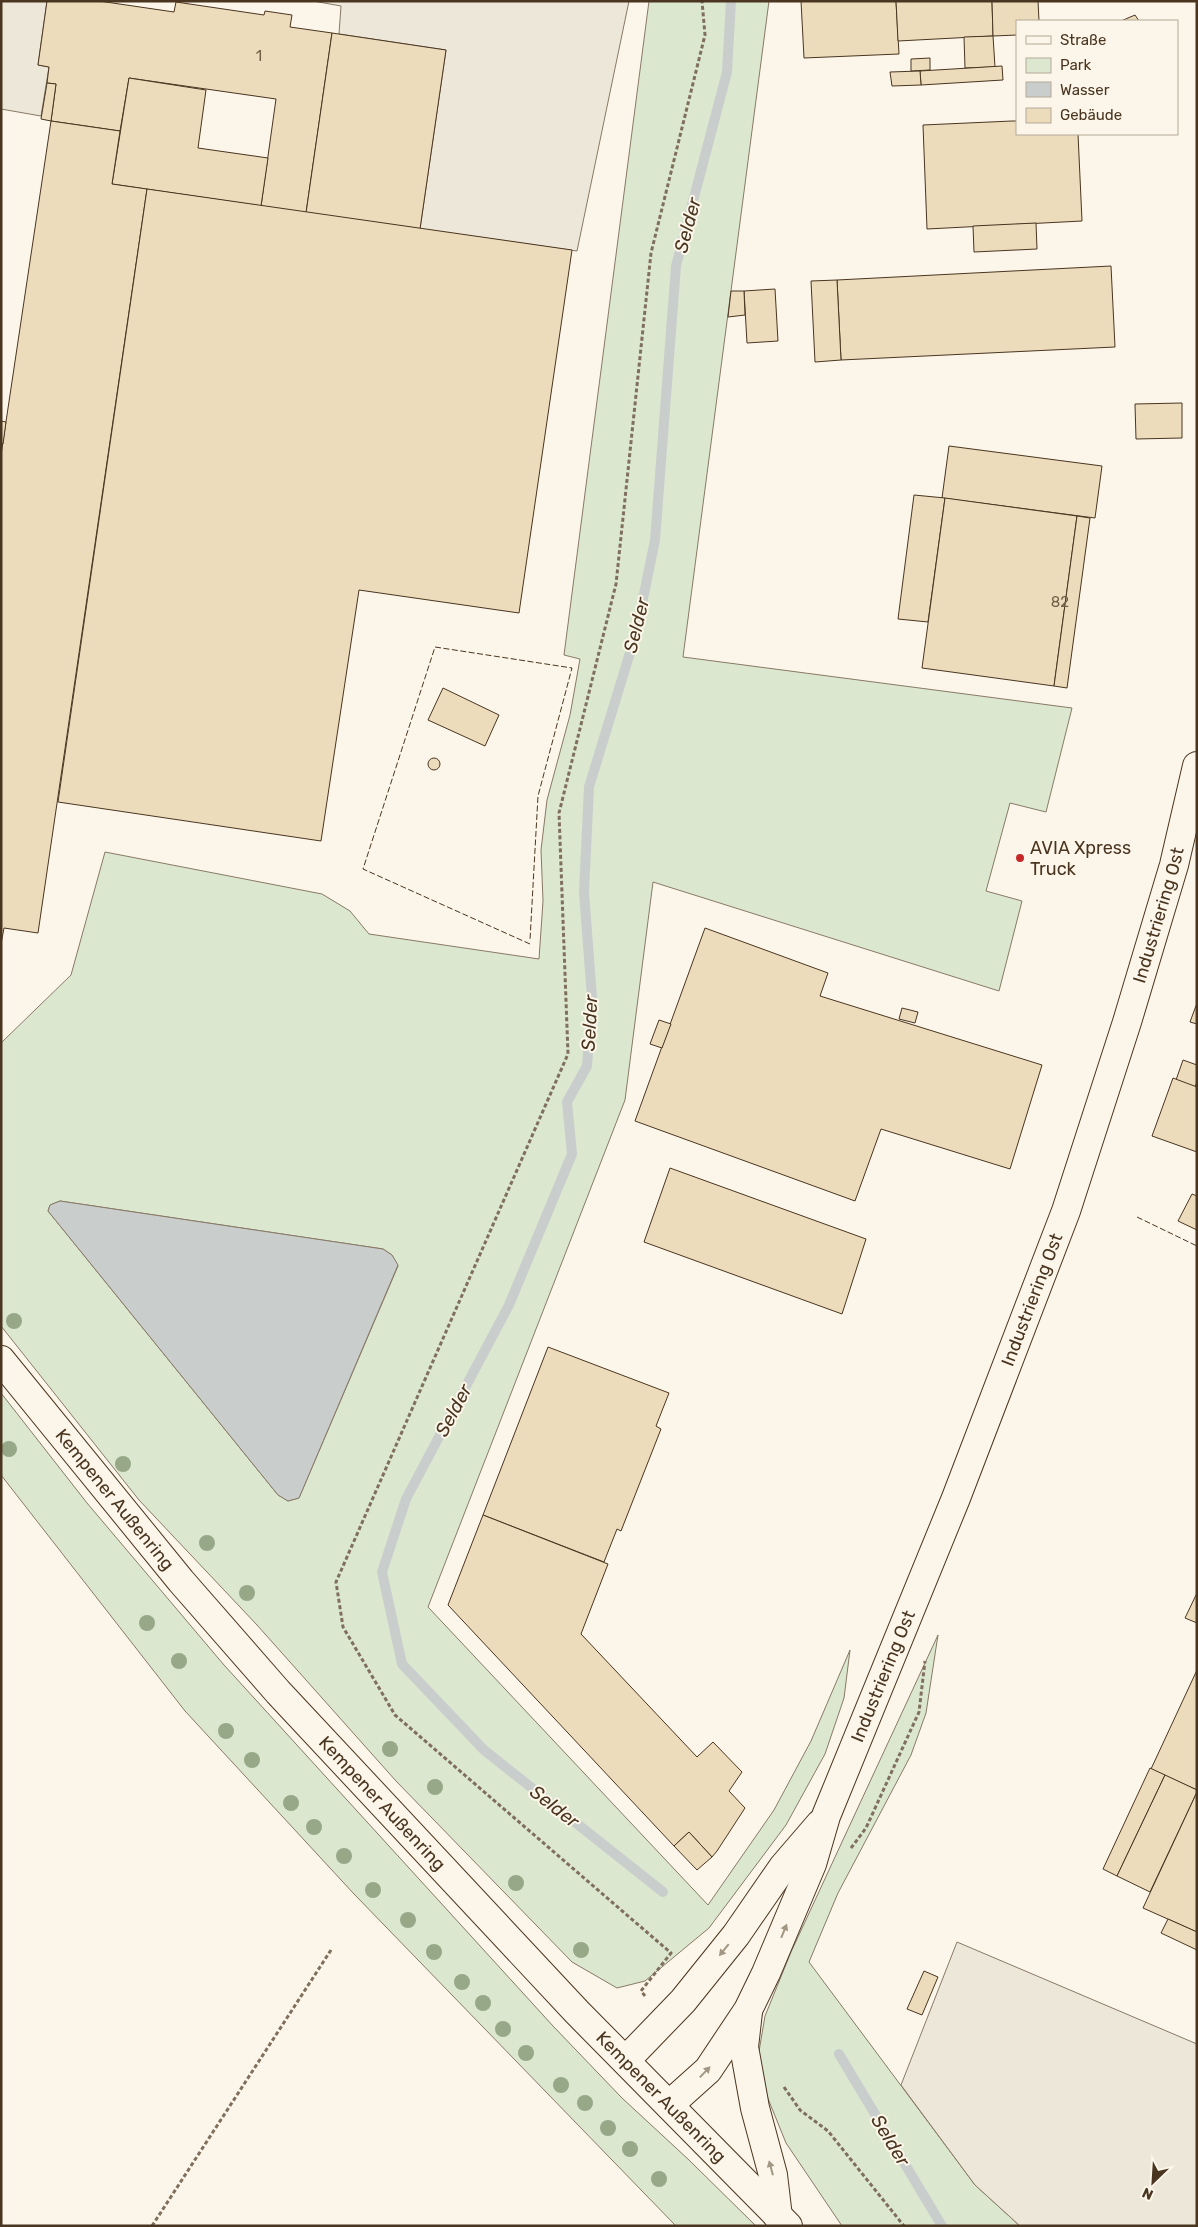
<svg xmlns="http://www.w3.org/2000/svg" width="1198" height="2227" font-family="Rubik,sans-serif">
  <rect width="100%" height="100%" fill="#fbf6e9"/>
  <g fill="#dce7d0" stroke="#887966" fill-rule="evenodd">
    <path d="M649,1H769L683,657L1072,708L1046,812L1010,803L986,891L1022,901L999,991L653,882L625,1100L428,1607L708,1905L774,1810L811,1741L850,1650L844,1698L825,1754L786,1825L709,1928L645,1981L617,1988L572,1962L396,1781L257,1625L139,1500L1,1326V1043L71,975L105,852L322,894L350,911L369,934L539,959L543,901L541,850L547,800L570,715L580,659L564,655ZM60,1201L383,1249L392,1255L398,1266L299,1498L288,1501L278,1495L48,1211L50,1205Z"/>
    <path d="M1,1393L87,1503L224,1665L553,2026L622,2098L689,2160L756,2226H676L354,1894L185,1711L1,1475Z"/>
    <path d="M938,1635L926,1713L911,1755L838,1893L809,1962L975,2185L1020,2226H842L786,2143L756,2069L765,2016L791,1952Z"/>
  </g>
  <g fill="#ede7d9" stroke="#887966">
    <path d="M1,1H47L38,65L49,67L41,116L1,109Z"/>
    <path d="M313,1H629L577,251L420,229L446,50L339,34L341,6Z"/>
    <path d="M957,1942L1197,2044V2226H1020L975,2185L901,2085Z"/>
  </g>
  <path fill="#c9cecd" stroke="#887966" d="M60,1201L383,1249L392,1255L398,1265L299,1498L288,1501L278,1495L48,1211L50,1205Z"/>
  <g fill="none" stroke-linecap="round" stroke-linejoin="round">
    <g stroke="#c9cecd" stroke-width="10">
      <path d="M663,1892L484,1750L402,1664L382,1572L406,1499L509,1305L572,1154L567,1102L587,1066L592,998L584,892L589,787L636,633L655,540L676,266L727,72L731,1"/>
      <path d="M839,2054L942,2226"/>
    </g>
  </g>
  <g fill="#ecdcbc" stroke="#4a3520">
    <path d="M47,1H99L174,12L176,2L264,15L265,11L292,15L290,27L332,33L306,213L261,206L276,99L129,78L120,131L51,121L56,84L47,83L49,67L38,65Z"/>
    <path d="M801,1H896L899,54L804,58Z"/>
    <path d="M896,1H992L993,36L898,41Z"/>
    <path d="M992,1H1038L1039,21H1017V35L993,36Z"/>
    <path d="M1135,15L1139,21H1121Z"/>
    <path d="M332,33L446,50L420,229L306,213Z"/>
    <path d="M993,36L995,67L965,68L964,37Z"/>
    <path d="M930,58V70L911,71V59Z"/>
    <path d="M1002,66L1003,80L921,85L920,71Z"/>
    <path d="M920,71L921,85L892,86L890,72Z"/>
    <path d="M129,78L206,90L198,148L268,158L261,206L112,184Z"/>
    <path d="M47,83L56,84L51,121L41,119Z"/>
    <path d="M51,121L120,131L112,184L147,189L38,933L4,928L1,944V455Z"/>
    <path d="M1012,121H1017V134H1078L1082,221L927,229L923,125Z"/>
    <path d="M147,189L572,250L519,613L359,590L321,841L58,802Z"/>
    <path d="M1036,223L1037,249L974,252L973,226Z"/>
    <path d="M1111,266L1115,347L841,360L837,280Z"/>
    <path d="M837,280L841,360L815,362L811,281Z"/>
    <path d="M775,289L778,341L747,343L744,291Z"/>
    <path d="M731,291H744L745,315L728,317Z"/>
    <path d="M1182,403V438L1136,439L1135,404Z"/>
    <path d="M1,421L6,422L3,444L1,443Z"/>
    <path d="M949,446L1102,466L1095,518L942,498Z"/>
    <path d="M914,495L945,498L928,622L898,619Z"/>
    <path d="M945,498L1077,516L1054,686L922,668Z"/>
    <path d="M1077,516L1090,518L1067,688L1054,686Z"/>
    <path d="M443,688L499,715L485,746L428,720Z"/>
    <circle cx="434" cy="764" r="6"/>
    <path d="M705,928L828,973L820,996L1042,1065L1010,1169L881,1129L855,1201L635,1121Z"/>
    <path d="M1197,1003V1024L1190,1022Z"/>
    <path d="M902,1008L918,1012L915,1023L899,1019Z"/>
    <path d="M659,1020L671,1024L662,1048L650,1044Z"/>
    <path d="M1183,1060L1197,1065V1082L1195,1087L1176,1080Z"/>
    <path d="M1173,1078L1197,1087V1152L1152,1136Z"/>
    <path d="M670,1168L866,1239L842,1314L644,1242Z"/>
    <path d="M1192,1194L1197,1196V1230L1178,1221Z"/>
    <path d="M548,1347L669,1393L656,1426L661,1429L621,1531L617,1529L604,1562L483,1515Z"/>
    <path d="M483,1515L608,1564L581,1634L697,1757L713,1742L742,1772L729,1791L745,1808L717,1851L712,1857L689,1832L674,1846L448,1605Z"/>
    <path d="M1197,1593V1623L1185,1618Z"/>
    <path d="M1197,1670V1790L1151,1769Z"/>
    <path d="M1150,1768L1165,1775L1117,1876L1103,1869Z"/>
    <path d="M1165,1775L1197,1790V1792L1150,1892L1117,1876Z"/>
    <path d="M1197,1792V1932L1143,1908Z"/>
    <path d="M689,1832L712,1857L697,1870L674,1846Z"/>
    <path d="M1168,1919L1197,1932V1950L1161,1933Z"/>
    <path d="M924,1971L938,1977L922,2015L907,2009Z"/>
  </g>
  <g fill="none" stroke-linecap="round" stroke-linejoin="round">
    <g stroke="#4a3520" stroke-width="30">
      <g id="minor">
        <path d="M748,2012L744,2047L755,2108L773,2175L778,2217"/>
        <path d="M626,2060L683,2001L736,1935L783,1867L820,1824"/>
        <path id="s1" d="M669,2105L708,2070L748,2010L766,1973L812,1864L826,1816L956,1498L1066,1211L1127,1022L1174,865L1197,766"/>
      </g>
    </g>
    <g stroke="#4a3520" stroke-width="30">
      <g id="major">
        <path id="s2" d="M1,1360L181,1581L278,1692L577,2012L788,2226"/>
      </g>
    </g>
    <g stroke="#7f6f5c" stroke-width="3" stroke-dasharray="4 2.5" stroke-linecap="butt">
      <path d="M851,1848L866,1828L919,1712L925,1661"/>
      <path d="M645,1996L641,1991L671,1953L395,1715L343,1627L336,1582L568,1054L559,813L616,584L651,253L705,35L702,1"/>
      <path d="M784,2087L800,2110L828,2131L904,2226"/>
      <path d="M152,2226L331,1950"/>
    </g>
    <use href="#minor" stroke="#fbf6e9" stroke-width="28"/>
    <use href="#major" stroke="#fbf6e9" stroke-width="28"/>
    <g stroke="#4a3520" stroke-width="1" stroke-dasharray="6 2.5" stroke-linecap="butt">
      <path d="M530,944L363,869L435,647L572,668L538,796L530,940"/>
      <path d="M1137,1217L1197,1246"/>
    </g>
  </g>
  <g fill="#96a887">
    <circle cx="14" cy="1321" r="8"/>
    <circle cx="9" cy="1449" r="8"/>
    <circle cx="123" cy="1464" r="8"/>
    <circle cx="207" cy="1543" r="8"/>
    <circle cx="247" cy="1593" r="8"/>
    <circle cx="147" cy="1623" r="8"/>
    <circle cx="179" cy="1661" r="8"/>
    <circle cx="226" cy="1731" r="8"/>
    <circle cx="390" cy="1749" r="8"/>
    <circle cx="252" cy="1760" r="8"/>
    <circle cx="435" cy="1787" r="8"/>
    <circle cx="291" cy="1803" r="8"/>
    <circle cx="314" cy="1827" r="8"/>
    <circle cx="344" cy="1856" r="8"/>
    <circle cx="516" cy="1883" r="8"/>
    <circle cx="373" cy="1890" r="8"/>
    <circle cx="408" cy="1920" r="8"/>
    <circle cx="581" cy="1950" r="8"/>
    <circle cx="434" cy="1952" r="8"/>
    <circle cx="462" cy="1982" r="8"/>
    <circle cx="483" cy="2003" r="8"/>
    <circle cx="503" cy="2029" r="8"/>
    <circle cx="526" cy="2053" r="8"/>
    <circle cx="561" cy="2085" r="8"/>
    <circle cx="585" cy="2103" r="8"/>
    <circle cx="608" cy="2128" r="8"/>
    <circle cx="630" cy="2149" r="8"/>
    <circle cx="659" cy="2179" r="8"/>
  </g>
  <defs><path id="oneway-solid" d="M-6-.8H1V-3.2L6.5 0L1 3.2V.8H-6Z" transform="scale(1.25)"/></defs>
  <g fill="#a29684">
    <use href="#oneway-solid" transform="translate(784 1931) rotate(-68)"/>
    <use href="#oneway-solid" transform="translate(724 1950) rotate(129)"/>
    <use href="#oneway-solid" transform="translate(705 2072) rotate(-46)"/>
    <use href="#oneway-solid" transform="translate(771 2168) rotate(-105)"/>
  </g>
  <circle fill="#c62828" stroke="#fbf6e9" stroke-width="2" cx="1020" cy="858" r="5"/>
  <g text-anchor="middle" stroke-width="4" stroke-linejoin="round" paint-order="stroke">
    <g font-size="15" fill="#725f47">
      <text x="259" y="61">1</text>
      <text x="1060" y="607">82</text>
    </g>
    <g font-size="18" fill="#4a3520" stroke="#fbf6e9" text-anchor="start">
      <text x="1030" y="854">AVIA Xpress<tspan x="1030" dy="21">Truck</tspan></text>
    </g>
    <g font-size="18" fill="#4a3520" stroke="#fbf6e9">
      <text dy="6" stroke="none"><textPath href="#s1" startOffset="1295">Industriering Ost</textPath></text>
      <text dy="6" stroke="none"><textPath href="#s1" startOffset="890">Industriering Ost</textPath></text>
      <text dy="6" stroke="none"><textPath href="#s2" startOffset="180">Kempener Außenring</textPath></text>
      <text dy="6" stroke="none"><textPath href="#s1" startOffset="485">Industriering Ost</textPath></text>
      <text dy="6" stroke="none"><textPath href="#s2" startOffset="585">Kempener Außenring</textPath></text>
      <text dy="6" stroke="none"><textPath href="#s2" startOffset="990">Kempener Außenring</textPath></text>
    </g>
    <g font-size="19" font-style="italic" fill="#4a3520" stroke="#fbf6e9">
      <text transform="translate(687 225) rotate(-75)" y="7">Selder</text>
      <text transform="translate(636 625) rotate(-76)" y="7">Selder</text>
      <text transform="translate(589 1023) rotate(-87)" y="7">Selder</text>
      <text transform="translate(453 1410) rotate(-62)" y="7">Selder</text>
      <text transform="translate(555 1806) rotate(38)" y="7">Selder</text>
      <text transform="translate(891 2140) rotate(59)" y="7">Selder</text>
    </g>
  </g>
  <rect width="1198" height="2227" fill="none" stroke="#4a3520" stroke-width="5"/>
  <rect x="1016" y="20" width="162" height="115" fill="#fbf6e9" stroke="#b4a999"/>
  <rect x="1026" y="36" width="25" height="8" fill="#fbf6e9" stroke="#b4a999"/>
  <text x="1060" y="45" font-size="15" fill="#4a3520">Straße</text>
  <rect x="1026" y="58" width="25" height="15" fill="#dce7d0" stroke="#b4a999"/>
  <text x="1060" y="70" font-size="15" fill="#4a3520">Park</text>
  <rect x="1026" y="82" width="25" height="15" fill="#c9cecd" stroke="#b4a999"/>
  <text x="1060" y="95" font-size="15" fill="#4a3520">Wasser</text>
  <rect x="1026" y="108" width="25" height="15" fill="#ecdcbc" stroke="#b4a999"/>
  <text x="1060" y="120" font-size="15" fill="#4a3520">Gebäude</text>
  <g transform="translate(1153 2182) rotate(205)" stroke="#fbf6e9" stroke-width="4" paint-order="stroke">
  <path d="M0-4L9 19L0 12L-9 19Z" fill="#4a3520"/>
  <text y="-8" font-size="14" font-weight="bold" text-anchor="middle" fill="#4a3520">N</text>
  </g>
</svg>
